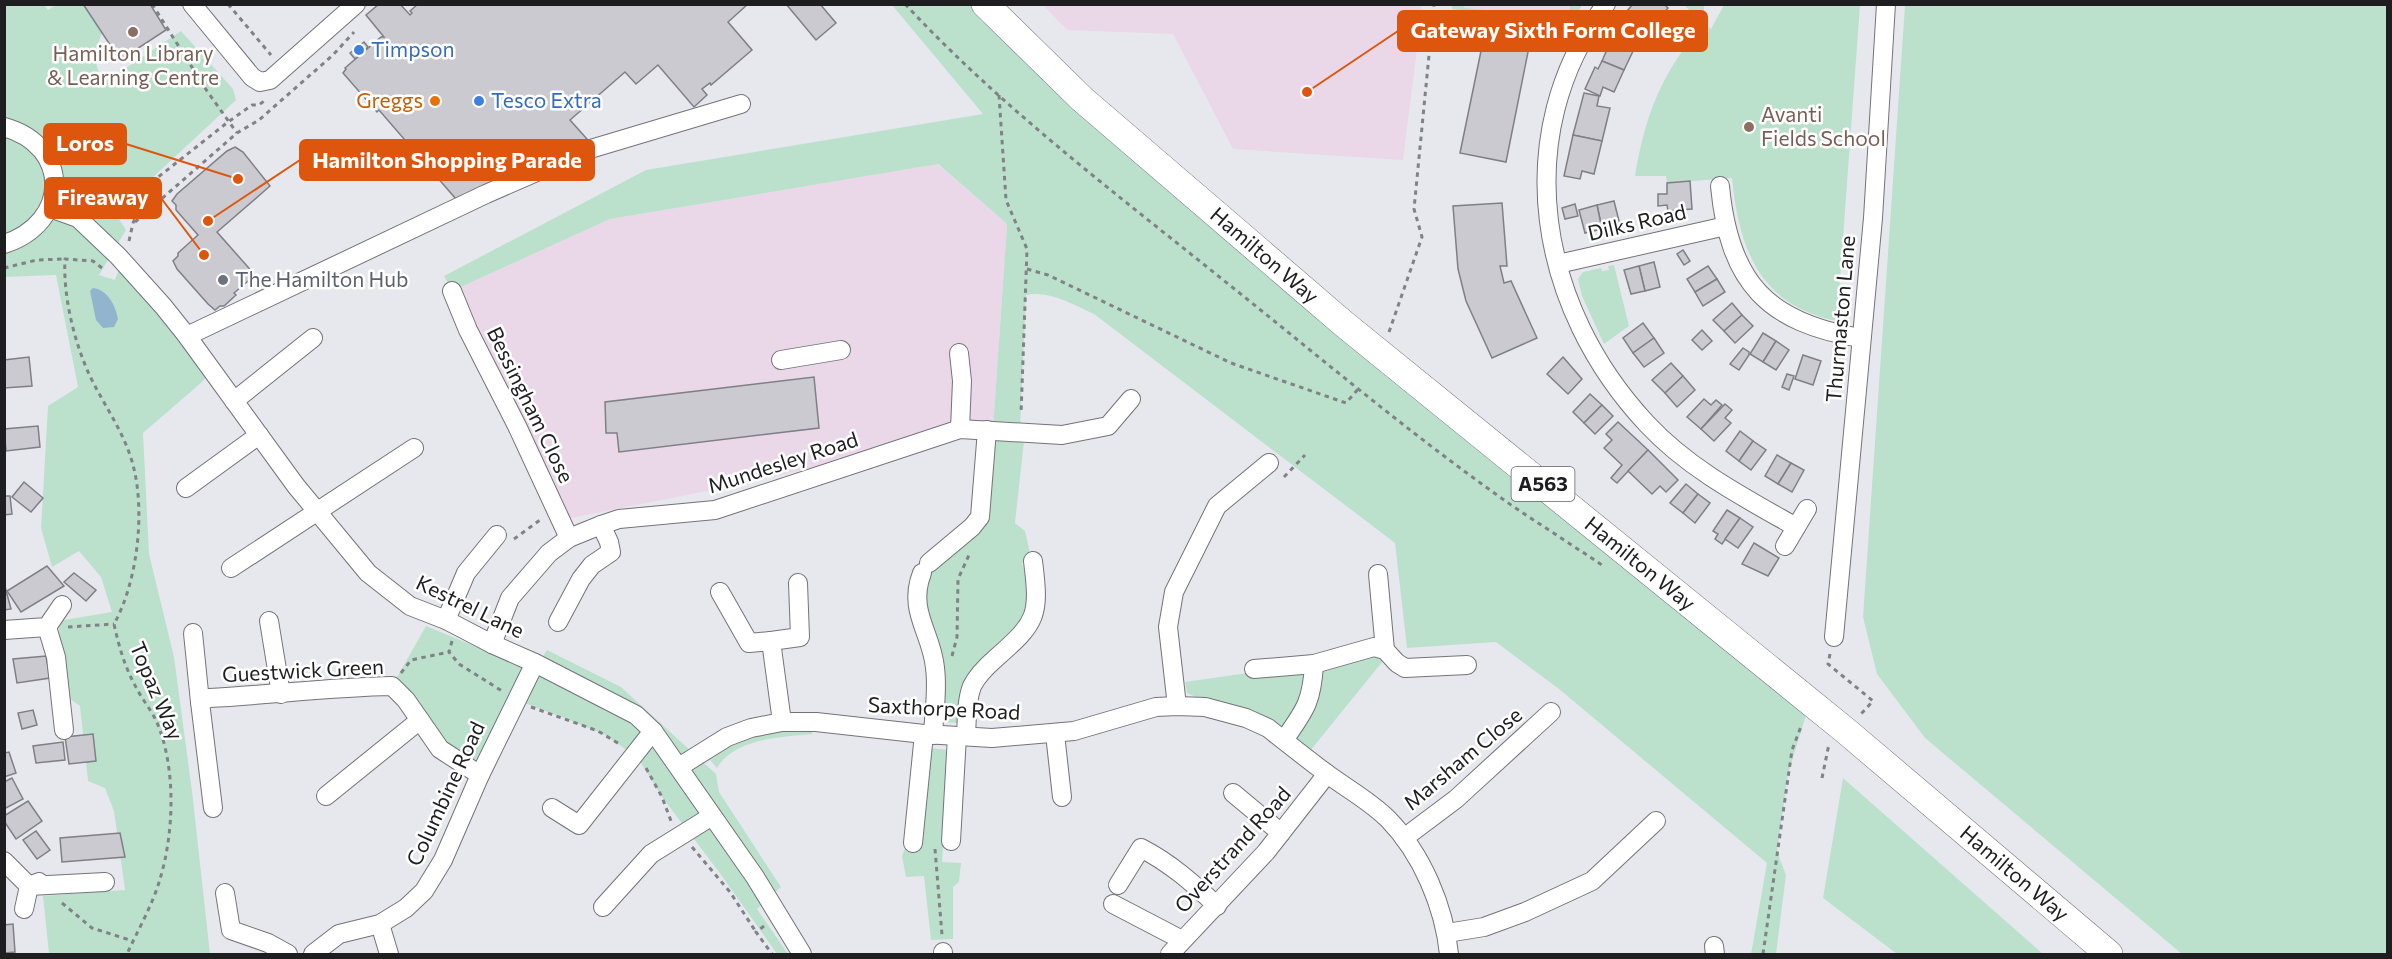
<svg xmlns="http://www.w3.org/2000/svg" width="2392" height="959" font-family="Commissioner,sans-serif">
  <rect width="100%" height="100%" fill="#e7e8ee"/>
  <g fill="#ead8e8">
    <path d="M1452,4L1582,5L1563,36L1516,17L1452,9Z"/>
    <path d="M1043,5H1421L1422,10L1403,160L1233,149L1173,34L1067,30Z"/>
    <path d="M937,164L1006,223L1007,226L993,428L717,489L561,520L452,291L610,219Z"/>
  </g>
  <g fill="#bbe1cd">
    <path d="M4,5H44L48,10L56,5H83L102,33C94,55 93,63 104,83L181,31L233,89L236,100L150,180L138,195L109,196L114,211L126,230L99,275L115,280L122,261L212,370L202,382L143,433L149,554L174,657L192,791L210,954H49L43,896L125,890L114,811L105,788L88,781L80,706L67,697L58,621L112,612L101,577L79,551L52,567L41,528L48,406L78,387L56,275L5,277Z"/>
    <path d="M892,5H989L1124,136L1810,702L1788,774L1777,852L1786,875L1776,954H1751L1767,863L1559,689L1496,642L1407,648L1395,543L1094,314C1074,305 1049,290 1026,295L1020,428H993L1007,226L1006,223L938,164L610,219L452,291L444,276L646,170L983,114Z"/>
    <path d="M1452,5H1464V8L1560,17L1561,14L1569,15L1570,5H1582L1563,36L1516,17L1452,9Z"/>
    <path d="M1684,5H1704V24L1711,29L1724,5H1860L1837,321C1760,306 1739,249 1732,178L1667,183L1666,176H1635C1645,115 1662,71 1704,24Z"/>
    <path d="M1905,5H2387V954H2182L1925,738L1877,674L1863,617Z"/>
    <path d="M1614,265L1629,326L1604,344L1582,296L1578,279L1583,272L1601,268L1602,271L1609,270L1608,266Z"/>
    <path d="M1025,432L1015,523L1025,531L1030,553L1022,563L1027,578V603L1018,627L1003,646L961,723L931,722L937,638L929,615L924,579L982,529L992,435Z"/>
    <path d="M426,626L525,667L476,773L392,686Z"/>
    <path d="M547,650L621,687L716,774L719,792L781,887L757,909L788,954H777L719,872L662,797L638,758L605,735L567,719L516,700Z"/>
    <path d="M1372,655L1383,661L1310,751L1187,693L1185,682Z"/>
    <path d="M809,729L813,734C783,737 734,738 717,768L710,760C745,734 766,731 809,729Z"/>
    <path d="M928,748L950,750L942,862L961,863L959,882L953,887V939L931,940L924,876L906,877L902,856L905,848L917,849Z"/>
    <path d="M1843,778L2043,954H1897L1823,898Z"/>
  </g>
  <path fill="#91b5cc" d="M93,288C108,290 115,305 118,319L114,327L103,328L96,320L90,291Z"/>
  <g fill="#cacad0" stroke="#7f7f85" stroke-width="1.5">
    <path d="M83,4H150L166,30L120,60Z"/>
    <path d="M379,4H400L410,15L412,13L410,11L418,4H748L728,22L752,50L711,85L710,83L702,89L707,95L694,107L658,65L636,84L625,72L570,120L587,139L456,199L379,110L377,112L343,73L346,69L345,68L381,37H384L366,15Z"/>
    <path d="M786,4H820L836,23L816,40Z"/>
    <path d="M1633,4H1664L1668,8L1643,36L1634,28L1628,35L1615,25Z"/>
    <path d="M1487,22L1532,32L1506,162L1460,153Z"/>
    <path d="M1612,29L1627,36L1623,44L1634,49L1624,70L1602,61L1606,52L1602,50Z"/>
    <path d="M364,42L368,47L355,59L350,53Z"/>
    <path d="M1602,61L1624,70L1614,92L1603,87L1600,96L1585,89L1595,67L1598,69Z"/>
    <path d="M1584,93L1599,96L1597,106L1610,108L1602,141L1573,135Z"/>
    <path d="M1573,135L1602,141L1594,174L1582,171L1580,179L1564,176Z"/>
    <path d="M235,147L243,152L270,186L217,232L255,275L234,293L236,295L224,306H220L215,310L208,304L177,269L173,261L178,256V253L198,235L176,210V205L172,201L177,194L227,151Z"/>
    <path d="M1690,181L1692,209L1668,211L1667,205L1658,206V194H1667V183Z"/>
    <path d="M1614,201L1620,225L1602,229L1597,205Z"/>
    <path d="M1502,203L1507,266H1500L1504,283L1511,281L1537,338L1492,358L1466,301L1458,269L1453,206Z"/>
    <path d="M1575,204L1578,216L1565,219L1562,208Z"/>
    <path d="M1597,205L1602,229L1585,233L1579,210Z"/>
    <path d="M1683,250L1690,261L1684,265L1677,254Z"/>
    <path d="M1654,262L1660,287L1645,291L1639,266Z"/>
    <path d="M1639,266L1645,291L1631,294L1624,270Z"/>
    <path d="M1708,266L1717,279L1695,292L1687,279Z"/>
    <path d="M1717,279L1725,292L1703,306L1695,292Z"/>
    <path d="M1732,303L1742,315L1724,331L1713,320Z"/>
    <path d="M1742,315L1753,326L1735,343L1724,331Z"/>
    <path d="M1643,323L1654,338L1633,353L1623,338Z"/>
    <path d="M1702,330L1712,341L1702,350L1692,340Z"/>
    <path d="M1763,333L1776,341L1763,362L1750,354Z"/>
    <path d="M1654,338L1664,353L1644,367L1633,353Z"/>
    <path d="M1776,341L1789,350L1776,370L1763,362Z"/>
    <path d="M1743,348L1749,352V355L1739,370L1730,364Z"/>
    <path d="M1803,355L1821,361L1813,385L1795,379Z"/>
    <path d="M29,357L32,386L4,388V360Z"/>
    <path d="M1563,357L1582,379L1568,394L1547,374Z"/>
    <path d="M1671,363L1683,376L1665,393L1652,380Z"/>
    <path d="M1787,374L1794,376L1789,390L1782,387Z"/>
    <path d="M1683,376L1695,390L1677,407L1665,393Z"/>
    <path d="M814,377L819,428L619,452L617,433H606L605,402Z"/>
    <path d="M1590,394L1602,405L1584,423L1573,412Z"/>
    <path d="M1704,399L1711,405L1716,400L1722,405L1701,429L1687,417Z"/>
    <path d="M1725,404L1732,410L1725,418L1731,423L1714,441L1701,429Z"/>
    <path d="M1602,405L1613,416L1595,434L1584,423Z"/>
    <path d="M1618,422L1648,450L1617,483L1611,478L1622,465L1604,448L1612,440L1606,434Z"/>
    <path d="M38,426L40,447L6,451L4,429Z"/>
    <path d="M1740,431L1753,441L1739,461L1726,451Z"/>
    <path d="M1753,441L1766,450L1751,470L1739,461Z"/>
    <path d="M1648,450L1678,480L1666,492L1660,486L1652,494L1628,471Z"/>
    <path d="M1777,455L1791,463L1778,484L1765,476Z"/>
    <path d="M1791,463L1804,470L1792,492L1778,484Z"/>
    <path d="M24,482L43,498L31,512L12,497Z"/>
    <path d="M1686,484L1698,494L1683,513L1670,503Z"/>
    <path d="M1698,494L1710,503L1695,523L1683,513Z"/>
    <path d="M4,496H10L12,514L4,515Z"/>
    <path d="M1727,510L1740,518L1722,544L1715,539L1718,534L1713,531Z"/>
    <path d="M1740,518L1753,527L1738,548L1725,539Z"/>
    <path d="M1754,543L1779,558L1768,576L1742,564Z"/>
    <path d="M47,566L64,586L21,612L7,591Z"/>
    <path d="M74,573L96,590L86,601L64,582Z"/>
    <path d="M4,583L11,609L4,610Z"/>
    <path d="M46,656L50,678L17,683L13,659Z"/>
    <path d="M33,710L37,725L22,729L18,713Z"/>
    <path d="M93,734L96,761L69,764L65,737Z"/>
    <path d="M63,742L65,760L36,763L33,746Z"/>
    <path d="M9,752L16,773L4,777V753Z"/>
    <path d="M12,778L23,799L4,809V782Z"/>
    <path d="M28,801L42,821L16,839L4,821V816Z"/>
    <path d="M36,831L50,850L37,859L23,840Z"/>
    <path d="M120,833L125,857L62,862L60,838Z"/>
    <path d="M13,924L15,952L4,953V925Z"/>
  </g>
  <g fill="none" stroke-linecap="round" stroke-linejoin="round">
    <g stroke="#737379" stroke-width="20">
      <g id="minor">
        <path d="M192,4L252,77L260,82L270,80L356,4"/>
        <path d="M1606,4C1507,136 1539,309 1647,424C1689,469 1743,497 1796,527"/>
        <path d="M4,127C72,146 70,223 4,244"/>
        <path d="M1720,186C1729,282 1767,323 1861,338"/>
        <path d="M50,208L78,218L118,256L163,306L187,336L296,486L368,573L410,606L446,620L492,644L535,663L636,715L653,731L755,877L802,954"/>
        <path d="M1558,264L1726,226"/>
        <path d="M452,291L468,330L517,426L569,538"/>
        <path d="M187,336L486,194L587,150L741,104"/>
        <path d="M959,353L962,381L960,429"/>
        <path d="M781,360L841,350"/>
        <path d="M234,401L313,338"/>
        <path d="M186,488L259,435"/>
        <path d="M1785,546L1807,509"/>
        <path d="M929,563L972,527L980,517L987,430"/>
        <path d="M231,568L414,448"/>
        <path d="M922,573C907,611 932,633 935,668C938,690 934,713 933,735"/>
        <path d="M1378,574L1385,650"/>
        <path d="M720,592L749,643L771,641"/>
        <path d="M446,620L466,573L497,535"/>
        <path d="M269,621L281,694"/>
        <path d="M558,622L581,579L592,565L611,552L609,542L601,525"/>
        <path d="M47,627L56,657L64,730"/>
        <path d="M4,630L47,627L62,605"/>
        <path d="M193,633L200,702"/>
        <path d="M1834,637L1873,218L1886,4"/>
        <path d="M492,644L510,598L549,553L569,538L601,525L619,519L715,510L960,429L1062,435L1108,426L1131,399"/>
        <path d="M1254,669L1314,664L1374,647L1385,650L1397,663L1405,668L1467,665"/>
        <path d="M1177,706L1168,627L1174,592L1217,506L1269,463"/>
        <path d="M782,722L771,641L800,637L798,583"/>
        <path d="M1055,734L1062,797"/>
        <path d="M966,736C967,720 966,702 972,686C977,676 988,665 996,658C1037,622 1040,616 1033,561"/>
        <path d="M1284,740C1305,710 1312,702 1314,664"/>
        <path d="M679,767L727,737L751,728L782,722H816L924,734L992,738L1074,731L1156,707L1177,706L1205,707L1246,718L1268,728C1287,743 1306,758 1326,773C1346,788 1370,801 1388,819C1422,854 1444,906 1449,954"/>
        <path d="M1233,793L1281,833"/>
        <path d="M326,796L420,720"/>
        <path d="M213,808L200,702L209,698C270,695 331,687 392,686L406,700L440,749L480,775"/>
        <path d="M552,808L579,825L653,731"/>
        <path d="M1404,838L1456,799L1551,712"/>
        <path d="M951,841L957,736"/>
        <path d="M913,843L924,734"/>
        <path d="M4,861L29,886L105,882"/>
        <path d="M1118,885L1141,848C1170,863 1193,883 1217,906"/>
        <path d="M225,893L231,930L268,943L288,954"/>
        <path d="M1113,904L1182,940"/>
        <path d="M603,907L651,854L712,816"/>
        <path d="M24,909L29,886L39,882"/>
        <path d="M380,924L389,954"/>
        <path d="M1447,933L1484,927L1525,912L1592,881L1656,821"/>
        <path d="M1714,946L1715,954"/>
        <path d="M943,952V954"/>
        <path d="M313,954L339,934L380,924L406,908L424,891L443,860L480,775L535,663"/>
        <path d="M1170,954L1266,852L1327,774"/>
      </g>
    </g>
    <g stroke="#737379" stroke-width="28">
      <g id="highway">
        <path id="s1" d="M985,4L1082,99L1344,324L1846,731L2109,954"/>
      </g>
    </g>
    <g stroke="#818286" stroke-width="3" stroke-dasharray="4.5 4.5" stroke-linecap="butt">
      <path d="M152,4L207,91L237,133"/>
      <path d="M228,4L271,55"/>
      <path d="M905,4C999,105 1110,189 1217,275C1315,353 1411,435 1514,507C1544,527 1575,547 1605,567"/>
      <path d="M999,95L1006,200L1027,249L1021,414"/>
      <path d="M135,222L237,133L259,120L333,55L354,32"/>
      <path d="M129,241L133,223L146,192L157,178L228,122L252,105H259L264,101"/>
      <path d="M4,268L37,260L65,259"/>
      <path d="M102,268L93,261L65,259C63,296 74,341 89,374C104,406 126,434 134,469C145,515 137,583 114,624C119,647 125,668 137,689C143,701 153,712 158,725C176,770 174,833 160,879C153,904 138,930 127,954"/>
      <path d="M1027,269L1048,275L1231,363L1346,403L1359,388"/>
      <path d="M1389,332L1422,237L1414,209L1434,4"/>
      <path d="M1284,477L1305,455"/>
      <path d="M514,539L540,520"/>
      <path d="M68,627L114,624"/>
      <path d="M452,641L449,652L459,664L502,691"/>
      <path d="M1830,654L1828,664L1873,701L1861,714"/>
      <path d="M952,656L957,637L958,579L969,555"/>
      <path d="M401,673L411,660L449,652"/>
      <path d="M531,707L598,731L621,745"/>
      <path d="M646,768L662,797L671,821"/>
      <path d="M1822,778L1829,744"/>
      <path d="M692,847L730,892L756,932"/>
      <path d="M935,849L942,935"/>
      <path d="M62,903L92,928L133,941"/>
      <path d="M764,926L756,932L772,954"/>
      <path d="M1763,954L1792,750L1802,724"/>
    </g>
    <use href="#minor" stroke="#fff" stroke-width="18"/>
    <use href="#highway" stroke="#fff" stroke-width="27"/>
  </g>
  <g fill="#8d6e63" stroke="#fff" stroke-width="2">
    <circle cx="133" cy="32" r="6"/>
    <circle cx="1749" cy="127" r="6"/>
  </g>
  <g fill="#3f7fe0" stroke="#fff" stroke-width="2">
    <circle cx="359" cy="50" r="6"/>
    <circle cx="479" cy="101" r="6"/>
  </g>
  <circle fill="#e8710a" stroke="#fff" stroke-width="2" cx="435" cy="101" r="6"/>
  <circle fill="#6b7280" stroke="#fff" stroke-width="2" cx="223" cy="280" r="6"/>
  <g text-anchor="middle" stroke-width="5" stroke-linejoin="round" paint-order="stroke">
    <rect fill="#fff" stroke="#626263" stroke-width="1.5" x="1511.5" y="467" width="63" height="34" rx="4.5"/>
    <g font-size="20" font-weight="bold" fill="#1e1e20">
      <text x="1543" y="491">A563</text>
    </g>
    <g font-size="21" fill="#366cbe" stroke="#fff" text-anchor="start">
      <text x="371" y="57">Timpson</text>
      <text x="491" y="108">Tesco Extra</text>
    </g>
    <g font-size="21" fill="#785e54" stroke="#fff">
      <text x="133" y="61">Hamilton Library<tspan x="133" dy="24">&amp; Learning Centre</tspan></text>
      <text x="1761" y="122" text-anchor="start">Avanti<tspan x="1761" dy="24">Fields School</tspan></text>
    </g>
    <g font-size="21" fill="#c56008" stroke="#fff" text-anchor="end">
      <text x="423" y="108">Greggs</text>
    </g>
    <g font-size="21" fill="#1e1e20" stroke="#fff">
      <text transform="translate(1637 223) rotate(-13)" y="7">Dilks Road</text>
      <text dy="7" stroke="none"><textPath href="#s1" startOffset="376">Hamilton Way</textPath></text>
      <text transform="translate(1841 319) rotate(-85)" y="7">Thurmaston Lane</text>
      <text transform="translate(530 405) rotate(64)" y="7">Bessingham Close</text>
      <text transform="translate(783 463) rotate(-18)" y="7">Mundesley Road</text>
      <text dy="7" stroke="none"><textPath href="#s1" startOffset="862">Hamilton Way</textPath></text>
      <text transform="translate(470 607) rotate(26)" y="7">Kestrel Lane</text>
      <text transform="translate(303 671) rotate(-3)" y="7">Guestwick Green</text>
      <text transform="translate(156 691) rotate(67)" y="7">Topaz Way</text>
      <text transform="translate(944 709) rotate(3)" y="7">Saxthorpe Road</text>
      <text transform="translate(1463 759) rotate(-40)" y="7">Marsham Close</text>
      <text transform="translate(446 794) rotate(-65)" y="7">Columbine Road</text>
      <text transform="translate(1233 850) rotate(-48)" y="7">Overstrand Road</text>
      <text dy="7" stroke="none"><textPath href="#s1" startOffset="1348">Hamilton Way</textPath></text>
    </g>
    <g font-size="21" fill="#5b616d" stroke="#fff" text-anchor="start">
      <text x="235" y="287">The Hamilton Hub</text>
    </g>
  </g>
  <path fill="none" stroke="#de560d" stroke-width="2" d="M1307 92L1398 31M238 179L126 144M208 221L300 160M204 255L161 198"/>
  <g fill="#de560d" stroke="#fff" stroke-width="2">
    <circle cx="1307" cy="92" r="6"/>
    <circle cx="238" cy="179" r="6"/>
    <circle cx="208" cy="221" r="6"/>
    <circle cx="204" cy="255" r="6"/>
  </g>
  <g fill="#de560d" stroke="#de560d" stroke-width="2">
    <rect x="1398" y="11" width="309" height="40" rx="6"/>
    <rect x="44" y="124" width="82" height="40" rx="6"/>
    <rect x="300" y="140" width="294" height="40" rx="6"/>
    <rect x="45" y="178" width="116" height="40" rx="6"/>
  </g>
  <g font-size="22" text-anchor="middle" font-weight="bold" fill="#fff">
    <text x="1553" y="38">Gateway Sixth Form College</text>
    <text x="85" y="151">Loros</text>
    <text x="447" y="168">Hamilton Shopping Parade</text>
    <text x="103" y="205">Fireaway</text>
  </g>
  <rect width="2392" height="959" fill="none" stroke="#1e1e20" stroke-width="12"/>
</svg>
